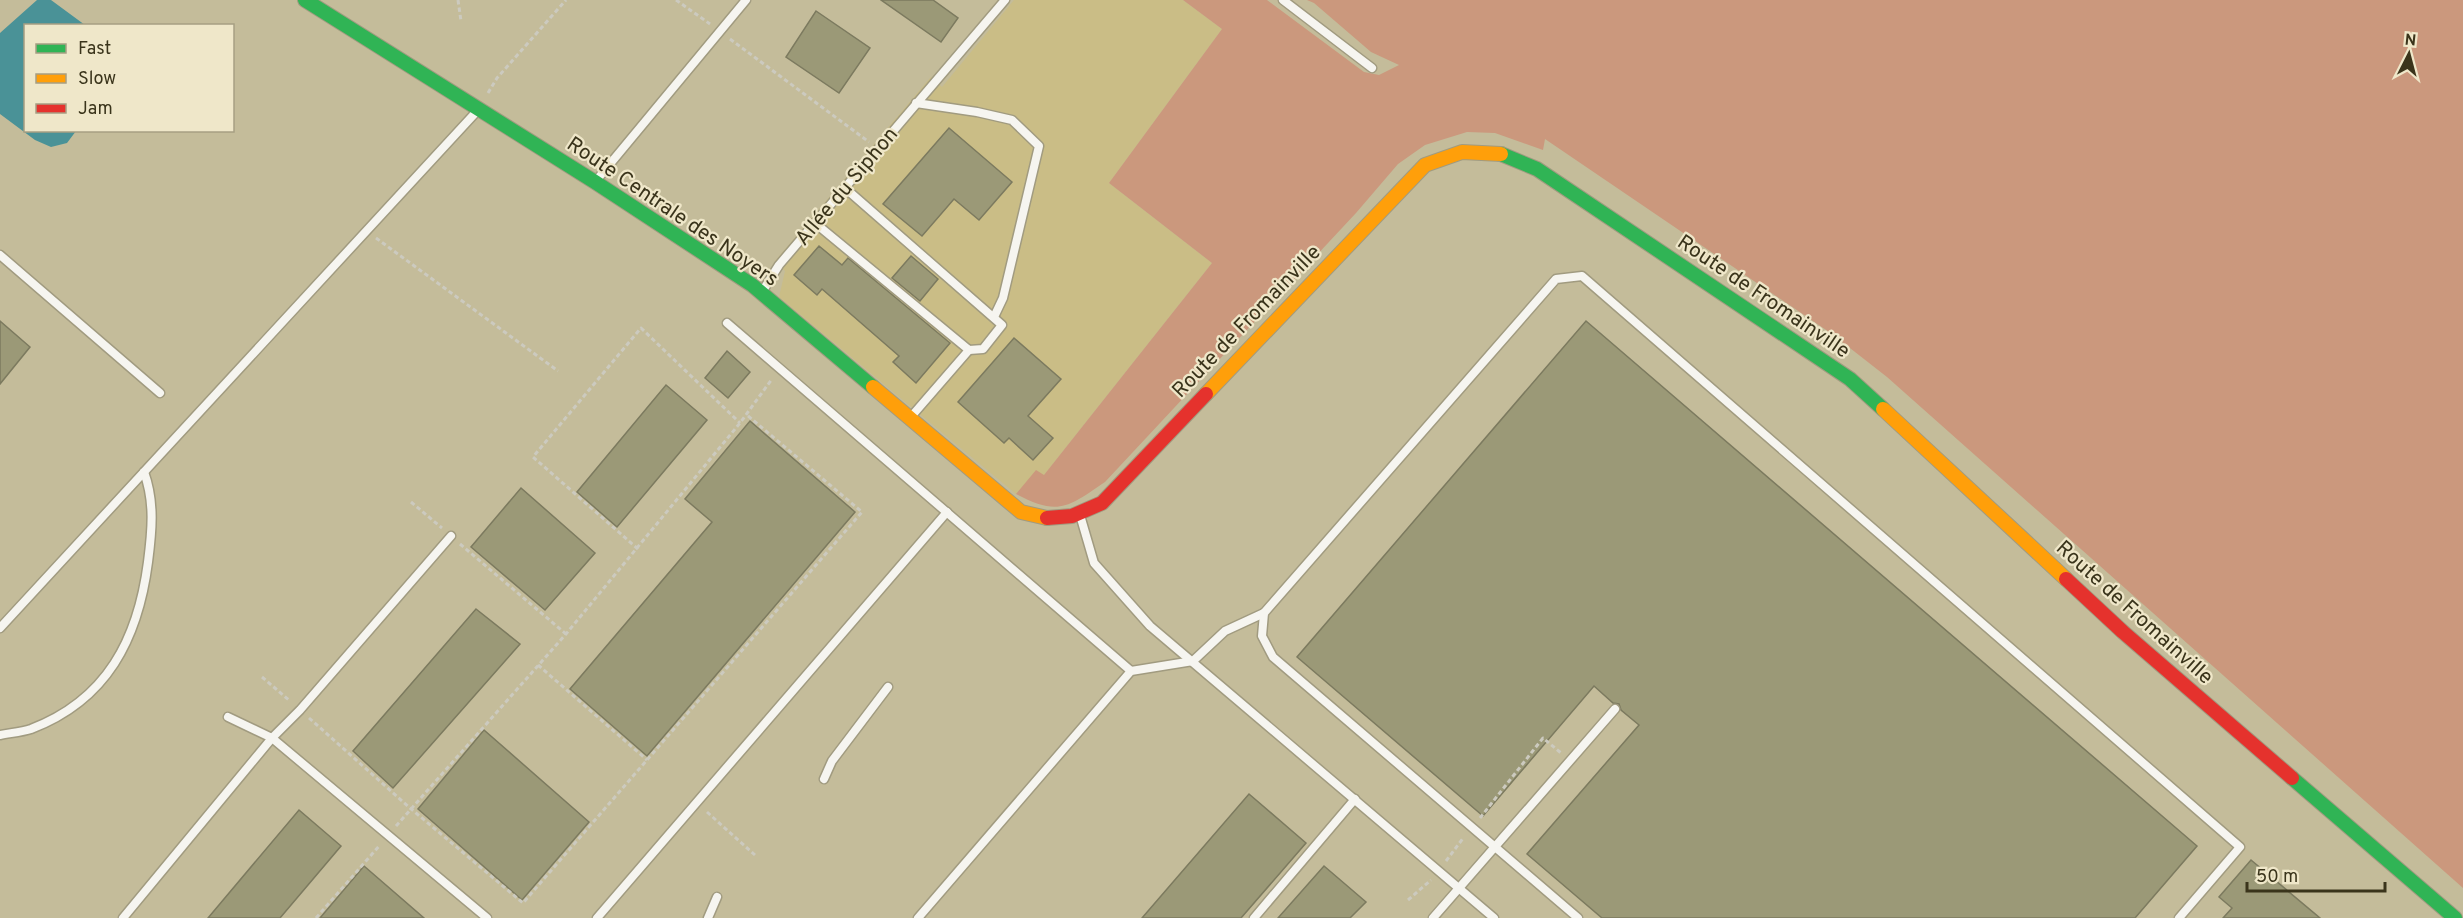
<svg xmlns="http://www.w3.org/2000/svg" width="2463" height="918" font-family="Overpass,sans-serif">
  <rect width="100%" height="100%" fill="#c4bc9a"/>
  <path fill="#cabd86" d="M1014,0H1183L1222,29L1109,183L1212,263L1044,475L1016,494L779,297L785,271L775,261L931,77L942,87Z"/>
  <path fill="#cb987d" d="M1183,0H1267L1364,72L1379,75L1399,65L1371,52L1314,3L1307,0H2463V888L1887,377L1832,334L1545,139L1543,150L1495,133L1467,132L1425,145L1398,164L1356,213L1105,482C1067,508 1058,516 1016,494L1036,470L1044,475L1212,263L1109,183L1222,29Z"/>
  <path fill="#4a9297" d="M37,0H51L85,25L26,26V130L76,131L67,143L51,147L35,140L0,114V33Z"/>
  <g fill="#9b9977" stroke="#7c7a5f" stroke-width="1.5">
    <path d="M881,0H933L958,18L941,42Z"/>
    <path d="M816,11L870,48L839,93L786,57Z"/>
    <path d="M949,128L1012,182L979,220L954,199L922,236L883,204Z"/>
    <path d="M819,246L842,265L848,258L950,343L916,383L893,362L899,356L822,289L817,295L794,275Z"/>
    <path d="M911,256L938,279L920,301L892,278Z"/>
    <path d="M0,321L30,347L0,384Z"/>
    <path d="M1586,321L2197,846L2135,918H1602L1527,854L1639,725L1621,710L1619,704L1613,703L1594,686L1483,816L1297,657Z"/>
    <path d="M1014,338L1061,379L1028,416L1053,438L1033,460L1009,438L1004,443L958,402Z"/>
    <path d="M727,351L750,372L728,398L705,378Z"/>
    <path d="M666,385L707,420L617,527L577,492Z"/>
    <path d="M750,421L855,512L647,756L570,689L712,522L685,499Z"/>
    <path d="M521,488L595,553L545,610L471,547Z"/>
    <path d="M476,609L520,644L393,788L353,751Z"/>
    <path d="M484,730L589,822L522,900L418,809Z"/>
    <path d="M1249,794L1306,843L1241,918H1142Z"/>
    <path d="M299,810L341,846L280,918H208Z"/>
    <path d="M2251,860L2320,918H2223L2232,908L2219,897Z"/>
    <path d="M364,866L424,918H320Z"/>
    <path d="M1324,866L1366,902L1350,918H1278Z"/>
  </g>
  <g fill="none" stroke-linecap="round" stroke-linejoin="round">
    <g stroke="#a19b80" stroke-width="11">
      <g id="lane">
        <path d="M1283,0L1372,68"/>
        <path d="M916,103L977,112L1012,120L1039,146L1003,298L994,317"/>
        <path d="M595,182L746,0"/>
        <path d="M815,223L969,350L983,349L1002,325L845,188"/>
        <path d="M0,255L160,393"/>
        <path d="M762,292L779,265L1005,0"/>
        <path d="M727,323L1131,671"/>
        <path d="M910,418L969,350"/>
        <path d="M1080,515L1094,563L1150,626L1494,918"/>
        <path d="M0,628L478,110"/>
        <path d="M228,717L272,738L487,918"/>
        <path d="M0,735C10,733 22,732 31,729C107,700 138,639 148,562C152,531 155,502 144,472"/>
        <path d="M824,779L832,761L888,687"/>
        <path d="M123,918L272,738L300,710L451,536"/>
        <path d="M597,918L947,512"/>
        <path d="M708,918L717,897"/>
        <path d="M918,918L1131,671L1193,661L1225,631L1264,613"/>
        <path d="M1254,918L1355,799"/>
        <path d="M1433,918L1615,709"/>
        <path d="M1578,918L1273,657L1262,636L1264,613L1556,279L1582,276L2240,847L2179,918"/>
      </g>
    </g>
    <g stroke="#a19b80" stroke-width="16">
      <g id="fast">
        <path d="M305,0L595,182L752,285L873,387"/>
        <path d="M1501,154L1537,169L1850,379L1883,409"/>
        <path d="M2292,778L2455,918"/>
      </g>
    </g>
    <g stroke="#a19b80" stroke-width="16">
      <g id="slow">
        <path d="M873,387L1021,512L1047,518"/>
        <path d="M1206,394L1425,165L1462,152L1501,154"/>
        <path d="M1883,409L2066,579"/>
      </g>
    </g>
    <g stroke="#a19b80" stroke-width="16">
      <g id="jam">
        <path d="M1047,518L1072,516L1102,503L1206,394"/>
        <path d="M2066,579L2123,632L2292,778"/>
      </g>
    </g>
    <g stroke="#cccabf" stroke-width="3" stroke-dasharray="4.5 3" stroke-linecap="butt">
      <path d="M458,0L461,21"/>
      <path d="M676,0L710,24"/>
      <path d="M730,39L869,142"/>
      <path d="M488,93L497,78L566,0"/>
      <path d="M376,238L558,371"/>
      <path d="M411,502L442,528"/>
      <path d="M460,544L566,634"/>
      <path d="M638,549L533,457L641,328L740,423"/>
      <path d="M538,665L647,760"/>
      <path d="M262,677L290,701"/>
      <path d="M309,718L410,808L523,903L862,512L747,415"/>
      <path d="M707,812L755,855"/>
      <path d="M1480,818L1543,738L1561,753"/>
      <path d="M396,826L566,634L740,423L772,379"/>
      <path d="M1446,861L1464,837"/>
      <path d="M1408,900L1431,880"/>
      <path d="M316,918L380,845"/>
    </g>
    <use href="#lane" stroke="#f6f5f0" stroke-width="8"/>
    <use href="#fast" stroke="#30b455" stroke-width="14"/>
    <use href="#slow" stroke="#ff9f0a" stroke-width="14"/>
    <use href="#jam" stroke="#e5322d" stroke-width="14"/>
  </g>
  <g text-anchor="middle" stroke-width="4.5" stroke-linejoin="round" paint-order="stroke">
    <g font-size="21" fill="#3a341b" stroke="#efe7c9">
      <text transform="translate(846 186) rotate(-50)" y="7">Allée du Siphon</text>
      <text transform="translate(673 211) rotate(34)" y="7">Route Centrale des Noyers</text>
      <text transform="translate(1764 296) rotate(34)" y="7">Route de Fromainville</text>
      <text transform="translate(1246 321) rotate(-46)" y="7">Route de Fromainville</text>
      <text transform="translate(2135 612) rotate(42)" y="7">Route de Fromainville</text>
    </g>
  </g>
  <rect x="24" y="24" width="210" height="108" fill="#efe7c9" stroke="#a79f83" stroke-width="1.5"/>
  <rect x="36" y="44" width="30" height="9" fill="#30b455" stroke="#a79f83" stroke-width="1.5"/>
  <text x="78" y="54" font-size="18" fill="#3a341b">Fast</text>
  <rect x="36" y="74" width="30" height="9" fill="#ff9f0a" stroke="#a79f83" stroke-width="1.5"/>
  <text x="78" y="84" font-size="18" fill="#3a341b">Slow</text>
  <rect x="36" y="104" width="30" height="9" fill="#e5322d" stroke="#a79f83" stroke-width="1.5"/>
  <text x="78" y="114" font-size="18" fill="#3a341b">Jam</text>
  <g transform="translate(2409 54) rotate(6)" stroke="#efe7c9" stroke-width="4.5" paint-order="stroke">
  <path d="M0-4.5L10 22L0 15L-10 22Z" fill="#3a341b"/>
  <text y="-9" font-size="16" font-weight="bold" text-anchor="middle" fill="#3a341b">N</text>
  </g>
  <path d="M2247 882v9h138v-9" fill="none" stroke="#3a341b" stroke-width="3"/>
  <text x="2256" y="882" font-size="18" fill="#3a341b" stroke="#efe7c9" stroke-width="4.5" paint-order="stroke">50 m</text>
</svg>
